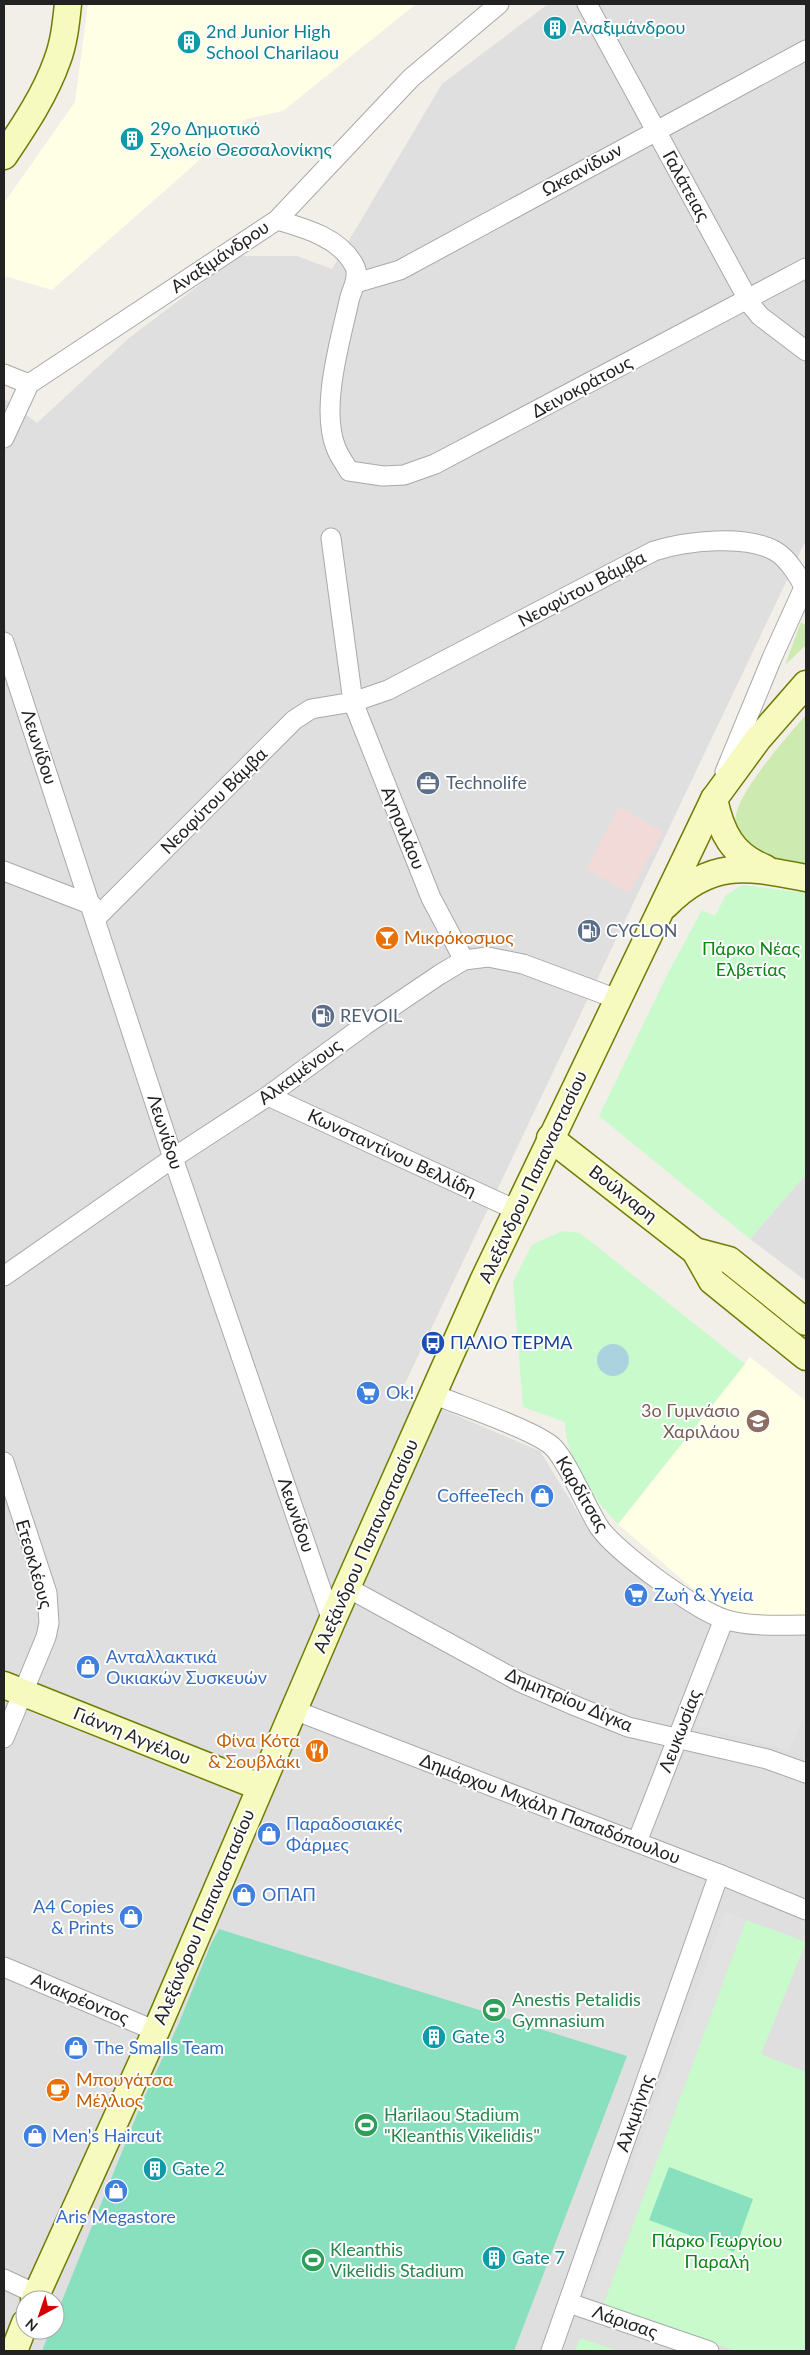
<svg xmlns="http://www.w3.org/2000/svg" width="810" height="2355" font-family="Lato,sans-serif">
  <rect width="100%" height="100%" fill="#f2efe9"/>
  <g fill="#e0dfdf" fill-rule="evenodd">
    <path d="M548,4H806V545L804,544L401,1392L540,1451L588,1529L605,1547L665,1598L700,1619L734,1629L806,1632V2351H4V398L37,423L129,338L238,256H297L332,269L442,84ZM25,2300H55V2330H25Z"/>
    <path d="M806,1174V1281L750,1239Z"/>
  </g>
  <path fill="#f2dad9" d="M619,807L663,832L629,893L586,869Z"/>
  <g fill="#ffffe5">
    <path d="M88,4H416L283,111L246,119L52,290L4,276V203L75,102Z"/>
    <path d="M750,1357L806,1401V1617L740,1616L719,1607L701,1596L618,1524Z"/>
  </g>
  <g fill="#cdebb0">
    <path d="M801,622L806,626V645L785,665Z"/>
    <path d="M806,715V864C794,862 780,861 768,857C753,852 732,833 736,815C740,790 788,735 806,715Z"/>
  </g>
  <g fill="#c8facc">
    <path d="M743,885L806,893V1174L750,1239L599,1116L667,975L702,910L715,916L726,895Z"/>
    <path d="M562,1231L580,1233L745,1364L618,1524C595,1502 564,1455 565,1422L523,1407L513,1282L532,1245Z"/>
    <path d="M746,1920L806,1942L761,2054L806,2072V2351H736L603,2305Z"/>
    <path d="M580,2338L618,2351H575Z"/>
  </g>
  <g fill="#88e0be">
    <path d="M219,1929L627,2056L514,2351H42L50,2330H55V2318L142,2102L179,2023L211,1944Z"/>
    <path d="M669,2167L753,2199L734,2252L649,2220Z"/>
  </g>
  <g fill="#e2e2e2">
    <path d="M734,1629L806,1632V1712L789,1750L695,1726Z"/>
    <path d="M725,1912L746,1920L603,2305L584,2299Z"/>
  </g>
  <circle fill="#aad3df" cx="613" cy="1360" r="16"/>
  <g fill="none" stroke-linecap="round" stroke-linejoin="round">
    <g stroke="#a9a9a9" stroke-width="21">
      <g id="street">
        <path d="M587,4L751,305L760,316L806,351"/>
        <path d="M277,220C304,228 339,237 354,265C361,276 351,290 349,301C340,342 320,408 336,448C339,456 345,464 349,471L383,476L404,475L435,464L806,268"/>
        <path d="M356,283L400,270L806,50"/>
        <path d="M4,374L29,384"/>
        <path d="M4,438L29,384L277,220L411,78L499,4"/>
        <path d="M331,538L353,702L388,690L654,551C686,541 745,534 775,551C788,558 800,578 806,591"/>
        <path d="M4,642L173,1158L332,1621"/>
        <path d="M725,772L772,658L806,583"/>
        <path d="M4,871L92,905"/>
        <path d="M96,918L294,720L311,709L353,702L431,898L464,960"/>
        <path d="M268,1096L516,1210"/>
        <path d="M4,1276L173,1158L268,1096L365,1025L439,975L464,960L488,957L523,964L617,999"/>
        <path d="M433,1394C459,1405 538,1431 554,1448C570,1466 585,1505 599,1527C615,1551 699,1613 727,1620C753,1627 779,1625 806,1625"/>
        <path d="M4,1462L47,1593L49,1623L46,1637L4,1738"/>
        <path d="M348,1588L520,1682L578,1707L628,1727L767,1759L806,1773"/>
        <path d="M294,1710L719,1874L806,1910"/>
        <path d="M637,1842L724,1619"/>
        <path d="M4,1967L156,2031"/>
        <path d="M4,2279L36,2294"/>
        <path d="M569,2303L709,2351"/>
        <path d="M551,2351L719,1874"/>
      </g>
    </g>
    <g stroke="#707d05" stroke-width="29">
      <g id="secondary">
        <path d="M4,156C24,126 45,95 57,61C64,43 66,23 68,4"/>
        <path d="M714,799C721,832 732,855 765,868"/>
        <path d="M666,905C712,858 748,867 806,878"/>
        <path d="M550,1138L695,1251L729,1260L806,1322"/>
        <path d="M695,1251L712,1281L806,1357"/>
        <path d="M4,1685L260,1787"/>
        <path d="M34,2300L156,2031L332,1621L484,1279L714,799L758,739L806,684"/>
        <path d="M14,2351L25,2323"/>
      </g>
    </g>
    <use href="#street" stroke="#fff" stroke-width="19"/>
    <use href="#secondary" stroke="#f7fabf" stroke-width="26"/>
  </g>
  <defs>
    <g id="building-disc" transform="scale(1.25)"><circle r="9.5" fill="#0f9aa8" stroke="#fff"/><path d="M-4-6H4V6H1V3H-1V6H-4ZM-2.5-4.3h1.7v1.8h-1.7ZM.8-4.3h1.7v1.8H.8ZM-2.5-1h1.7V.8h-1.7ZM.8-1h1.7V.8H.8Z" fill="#fff"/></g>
    <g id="office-disc" transform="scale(1.25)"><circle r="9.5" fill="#5c6f8a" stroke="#fff"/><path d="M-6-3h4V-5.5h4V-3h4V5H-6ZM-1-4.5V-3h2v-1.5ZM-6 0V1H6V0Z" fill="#fff"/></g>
    <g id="fuel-disc" transform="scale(1.25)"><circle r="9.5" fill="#5c6f8a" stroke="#fff"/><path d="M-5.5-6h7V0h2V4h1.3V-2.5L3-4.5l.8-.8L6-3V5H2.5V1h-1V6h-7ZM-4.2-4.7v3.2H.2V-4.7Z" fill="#fff"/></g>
    <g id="bar-disc" transform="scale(1.25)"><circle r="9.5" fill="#e8710a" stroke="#fff"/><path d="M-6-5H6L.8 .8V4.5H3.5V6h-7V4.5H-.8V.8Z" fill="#fff"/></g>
    <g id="bus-disc" transform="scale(1.25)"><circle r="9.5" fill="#1a4fb4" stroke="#fff"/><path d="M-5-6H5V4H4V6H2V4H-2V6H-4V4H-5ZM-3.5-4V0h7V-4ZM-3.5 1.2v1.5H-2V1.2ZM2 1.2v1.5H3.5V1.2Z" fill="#fff"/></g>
    <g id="supermarket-disc" transform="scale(1.25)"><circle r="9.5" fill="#3f7fe0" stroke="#fff"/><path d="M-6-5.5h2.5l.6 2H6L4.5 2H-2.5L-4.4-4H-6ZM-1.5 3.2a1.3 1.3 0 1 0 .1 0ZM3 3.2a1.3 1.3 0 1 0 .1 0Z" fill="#fff"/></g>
    <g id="school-disc" transform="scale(1.25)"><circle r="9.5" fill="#8d6e63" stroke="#fff"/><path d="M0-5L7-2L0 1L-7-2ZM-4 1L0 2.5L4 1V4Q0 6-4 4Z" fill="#fff"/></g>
    <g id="shop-disc" transform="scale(1.25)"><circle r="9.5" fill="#3f7fe0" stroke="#fff"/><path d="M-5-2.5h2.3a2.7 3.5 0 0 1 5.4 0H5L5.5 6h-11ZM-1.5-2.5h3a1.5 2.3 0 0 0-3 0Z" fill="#fff"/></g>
    <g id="restaurant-disc" transform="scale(1.25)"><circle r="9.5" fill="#e8710a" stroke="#fff"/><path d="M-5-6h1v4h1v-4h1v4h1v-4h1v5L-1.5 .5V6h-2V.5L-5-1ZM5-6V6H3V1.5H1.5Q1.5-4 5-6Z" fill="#fff"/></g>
    <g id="stadium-disc" transform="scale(1.25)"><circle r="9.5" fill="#2e9e5b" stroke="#fff"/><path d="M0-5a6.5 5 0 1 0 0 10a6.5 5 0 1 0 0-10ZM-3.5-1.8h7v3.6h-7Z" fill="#fff"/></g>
    <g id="cafe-disc" transform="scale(1.25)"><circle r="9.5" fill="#e8710a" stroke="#fff"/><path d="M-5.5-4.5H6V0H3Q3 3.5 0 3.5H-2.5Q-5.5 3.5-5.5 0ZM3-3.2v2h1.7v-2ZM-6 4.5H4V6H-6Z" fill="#fff"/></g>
  </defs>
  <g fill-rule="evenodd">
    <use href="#building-disc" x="555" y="28"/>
    <use href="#building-disc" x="189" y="42"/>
    <use href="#building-disc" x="132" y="139"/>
    <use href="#office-disc" x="428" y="783"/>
    <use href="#fuel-disc" x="589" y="931"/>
    <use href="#bar-disc" x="387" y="938"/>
    <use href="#fuel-disc" x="323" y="1016"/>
    <use href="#bus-disc" x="433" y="1343"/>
    <use href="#supermarket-disc" x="368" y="1393"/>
    <use href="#school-disc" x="758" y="1421"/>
    <use href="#shop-disc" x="542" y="1496"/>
    <use href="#supermarket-disc" x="636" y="1595"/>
    <use href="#shop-disc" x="88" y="1667"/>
    <use href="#restaurant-disc" x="317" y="1751"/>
    <use href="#shop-disc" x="269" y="1834"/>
    <use href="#shop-disc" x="244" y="1895"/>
    <use href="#shop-disc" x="131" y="1917"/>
    <use href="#stadium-disc" x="494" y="2010"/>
    <use href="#building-disc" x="434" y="2037"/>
    <use href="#shop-disc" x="76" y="2048"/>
    <use href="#cafe-disc" x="58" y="2090"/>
    <use href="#stadium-disc" x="366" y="2125"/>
    <use href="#shop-disc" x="35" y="2136"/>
    <use href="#building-disc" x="155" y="2169"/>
    <use href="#shop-disc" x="116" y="2191"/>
    <use href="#building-disc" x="494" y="2258"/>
    <use href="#stadium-disc" x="313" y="2260"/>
  </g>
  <g text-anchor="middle" stroke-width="4" stroke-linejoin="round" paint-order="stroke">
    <g font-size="18" fill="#0d838f" stroke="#fff" text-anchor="start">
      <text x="572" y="34">Αναξιμάνδρου</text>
      <text x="206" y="38">2nd Junior High<tspan x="206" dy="21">School Charilaou</tspan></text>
      <text x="150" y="135">29ο Δημοτικό<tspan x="150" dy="21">Σχολείο Θεσσαλονίκης</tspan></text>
      <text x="452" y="2043">Gate 3</text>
      <text x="172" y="2175">Gate 2</text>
      <text x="512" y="2264">Gate 7</text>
    </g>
    <g font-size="18" fill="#222" stroke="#fff">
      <text transform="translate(582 170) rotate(-29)" y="6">Ωκεανίδων</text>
      <text transform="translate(686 186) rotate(61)" y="6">Γαλάτειας</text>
      <text transform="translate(220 257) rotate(-34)" y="6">Αναξιμάνδρου</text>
      <text transform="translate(582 387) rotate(-28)" y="6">Δεινοκράτους</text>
      <text transform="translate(582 589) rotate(-28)" y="6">Νεοφύτου Βάμβα</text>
      <text transform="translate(39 747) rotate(72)" y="6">Λεωνίδου</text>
      <text transform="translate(214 801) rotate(-45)" y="6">Νεοφύτου Βάμβα</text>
      <text transform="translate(403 828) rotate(68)" y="6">Αγησιλάου</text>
      <text transform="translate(300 1072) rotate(-36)" y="6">Αλκαμένους</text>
      <text transform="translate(165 1132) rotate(72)" y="6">Λεωνίδου</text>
      <text transform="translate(392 1153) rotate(25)" y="6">Κωνσταντίνου Βελλίδη</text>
      <text transform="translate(533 1177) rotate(-65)" y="6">Αλεξάνδρου Παπαναστασίου</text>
      <text transform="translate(623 1194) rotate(38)" y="6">Βούλγαρη</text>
      <text transform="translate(582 1494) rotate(59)" y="6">Καρδίτσας</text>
      <text transform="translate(296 1515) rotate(71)" y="6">Λεωνίδου</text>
      <text transform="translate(366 1546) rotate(-66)" y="6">Αλεξάνδρου Παπαναστασίου</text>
      <text transform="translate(34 1564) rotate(74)" y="6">Ετεοκλέους</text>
      <text transform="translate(569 1700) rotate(23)" y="6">Δημητρίου Δίγκα</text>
      <text transform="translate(680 1731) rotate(-69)" y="6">Λευκωσίας</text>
      <text transform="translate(132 1736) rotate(22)" y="6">Γιάννη Αγγέλου</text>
      <text transform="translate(550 1809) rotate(21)" y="6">Δημάρχου Μιχάλη Παπαδόπουλου</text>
      <text transform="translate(204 1917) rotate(-67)" y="6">Αλεξάνδρου Παπαναστασίου</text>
      <text transform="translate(80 1999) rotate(23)" y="6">Ανακρέοντος</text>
      <text transform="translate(635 2113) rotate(-71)" y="6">Αλκμήνης</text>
      <text transform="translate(625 2322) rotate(19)" y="6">Λάρισας</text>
    </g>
    <g font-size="18" fill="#4e5e75" stroke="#fff" text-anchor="start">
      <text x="446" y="789">Technolife</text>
      <text x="606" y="937">CYCLON</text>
      <text x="340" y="1022">REVOIL</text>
    </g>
    <g font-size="18" fill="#c56008" stroke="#fff" text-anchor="start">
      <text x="404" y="944">Μικρόκοσμος</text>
      <text x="300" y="1747" text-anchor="end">Φίνα Κότα<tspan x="300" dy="21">&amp; Σουβλάκι</tspan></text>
      <text x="76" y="2086">Μπουγάτσα<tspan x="76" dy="21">Μέλλιος</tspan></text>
    </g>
    <g font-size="18" fill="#0c8416" stroke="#fff">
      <text x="751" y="955">Πάρκο Νέας<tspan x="751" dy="21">Ελβετίας</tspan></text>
      <text x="717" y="2247">Πάρκο Γεωργίου<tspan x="717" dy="21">Παραλή</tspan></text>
    </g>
    <g font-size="18" fill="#164399" stroke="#fff" text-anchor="start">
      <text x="450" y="1349">ΠΑΛΙΟ ΤΕΡΜΑ</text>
    </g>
    <g font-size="18" fill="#366cbe" stroke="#fff" text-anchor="start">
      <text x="386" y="1399">Ok!</text>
      <text x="524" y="1502" text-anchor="end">CoffeeTech</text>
      <text x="654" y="1601">Ζωή &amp; Υγεία</text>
      <text x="106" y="1663">Ανταλλακτικά<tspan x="106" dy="21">Οικιακών Συσκευών</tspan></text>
      <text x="286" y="1830">Παραδοσιακές<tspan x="286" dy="21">Φάρμες</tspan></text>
      <text x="262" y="1901">ΟΠΑΠ</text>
      <text x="114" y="1913" text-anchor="end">A4 Copies<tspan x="114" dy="21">&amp; Prints</tspan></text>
      <text x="94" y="2054">The Smalls Team</text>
      <text x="52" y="2142">Men's Haircut</text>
      <text x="116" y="2223" text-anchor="middle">Aris Megastore</text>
    </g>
    <g font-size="18" fill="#785e54" stroke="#fff" text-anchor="end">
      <text x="740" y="1417">3ο Γυμνάσιο<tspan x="740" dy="21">Χαριλάου</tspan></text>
    </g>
    <g font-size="18" fill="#27864d" stroke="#fff" text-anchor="start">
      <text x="512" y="2006">Anestis Petalidis<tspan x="512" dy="21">Gymnasium</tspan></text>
      <text x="384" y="2121">Harilaou Stadium<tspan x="384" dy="21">"Kleanthis Vikelidis"</tspan></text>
      <text x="330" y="2256">Kleanthis<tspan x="330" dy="21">Vikelidis Stadium</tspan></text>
    </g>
  </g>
  <rect width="810" height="2355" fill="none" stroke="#222222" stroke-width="10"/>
  <g transform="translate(40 2315) rotate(220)"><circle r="24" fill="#ffffff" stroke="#a7a7a7"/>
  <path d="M0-4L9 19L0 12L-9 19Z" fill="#d40000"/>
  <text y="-8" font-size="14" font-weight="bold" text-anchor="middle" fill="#222222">N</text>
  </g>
</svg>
